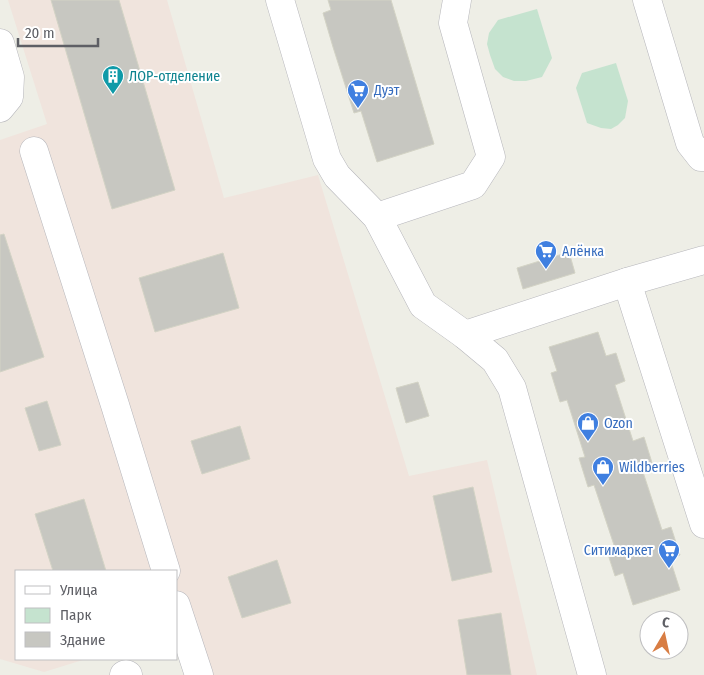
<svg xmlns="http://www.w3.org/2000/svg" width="704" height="675" font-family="'Fira Sans Condensed',sans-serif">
  <rect width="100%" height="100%" fill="#eeeee6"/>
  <path fill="#f0e4dd" d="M8,0H167L224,198L318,175L409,476L487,460L537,675H191L176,633V571H16V659H86L44,672L0,659V140L47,124Z"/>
  <g fill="#c5e3cf">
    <path d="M537,9L552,58L542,77L526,81H514L503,77L495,69L490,55L487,44L489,33L498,20Z"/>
    <path d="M616,63L628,101L625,118L618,125L611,129L601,128L587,123L576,88L582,73Z"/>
  </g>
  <g fill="#c7c7c1" stroke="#d3d3c5">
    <path d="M51,0H119L175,190L112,209Z"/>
    <path d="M328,0H391L434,144L377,162L361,111L354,113L333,47L323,13L331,10Z"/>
    <path d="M4,234L44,357L0,372V235Z"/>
    <path d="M569,252L575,273L523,289L517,268Z"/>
    <path d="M223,253L239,308L155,332L139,278Z"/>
    <path d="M598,332L606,356L616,353L625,381L615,385L633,441L644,437L653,466L642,469L662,530L671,527L680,555L670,559L680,590L633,605L623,573L615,576L606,548L614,545L594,485L588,487L579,458L585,457L567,400L560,402L551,373L557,371L549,347Z"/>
    <path d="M418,382L429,416L406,423L396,388Z"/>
    <path d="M47,401L61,445L39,451L25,408Z"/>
    <path d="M240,426L250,459L202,474L191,441Z"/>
    <path d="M473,487L492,572L452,581L433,496Z"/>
    <path d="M84,499L106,571H53L35,514Z"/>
    <path d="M277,560L291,603L242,618L228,577Z"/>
    <path d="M501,613L511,675H467L458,620Z"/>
  </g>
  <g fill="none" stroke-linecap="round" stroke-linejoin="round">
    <g stroke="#b6b6bb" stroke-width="29">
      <g id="minor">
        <path d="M280,0L327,159L337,176L377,217L423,305L465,335L495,360L512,388L592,675"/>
        <path d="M647,0L690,143L701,157H704"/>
        <path d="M0,43L10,77L9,97L0,108"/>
        <path d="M34,151L115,405L166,571"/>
        <path d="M377,217L473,185L491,157L453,23L457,0"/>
        <path d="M627,282L704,524"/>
        <path d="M465,335L627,282L704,260"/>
        <path d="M176,605L199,675"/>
        <path d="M124,675L126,674L128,675"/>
      </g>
    </g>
    <use href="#minor" stroke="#fff" stroke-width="28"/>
  </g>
  <defs>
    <g id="building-pin" transform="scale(1.125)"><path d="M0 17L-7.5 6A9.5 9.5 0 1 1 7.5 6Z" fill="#0f9aa8" stroke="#fff"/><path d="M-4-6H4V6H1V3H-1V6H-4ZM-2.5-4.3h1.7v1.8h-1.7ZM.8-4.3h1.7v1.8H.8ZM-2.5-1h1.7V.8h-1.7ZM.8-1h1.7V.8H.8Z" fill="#fff"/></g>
    <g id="supermarket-pin" transform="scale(1.125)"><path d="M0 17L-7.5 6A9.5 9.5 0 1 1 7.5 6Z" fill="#3f7fe0" stroke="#fff"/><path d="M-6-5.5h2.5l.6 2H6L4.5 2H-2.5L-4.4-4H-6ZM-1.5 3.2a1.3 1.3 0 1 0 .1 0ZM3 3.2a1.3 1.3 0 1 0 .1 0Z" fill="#fff"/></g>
    <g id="shop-pin" transform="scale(1.125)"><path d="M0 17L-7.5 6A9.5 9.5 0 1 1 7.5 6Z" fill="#3f7fe0" stroke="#fff"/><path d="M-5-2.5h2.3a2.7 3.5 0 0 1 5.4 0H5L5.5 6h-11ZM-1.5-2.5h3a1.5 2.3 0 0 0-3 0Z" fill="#fff"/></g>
  </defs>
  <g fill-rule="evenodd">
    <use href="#building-pin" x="113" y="76"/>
    <use href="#supermarket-pin" x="358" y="90"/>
    <use href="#supermarket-pin" x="546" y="251"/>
    <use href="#shop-pin" x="588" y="423"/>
    <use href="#shop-pin" x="603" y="467"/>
    <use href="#supermarket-pin" x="669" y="550"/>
  </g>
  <g text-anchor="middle" stroke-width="4" stroke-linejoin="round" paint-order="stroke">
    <g font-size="14" fill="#0d838f" stroke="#fff" text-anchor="start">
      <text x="129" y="81">ЛОР-отделение</text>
    </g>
    <g font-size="14" fill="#366cbe" stroke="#fff" text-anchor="start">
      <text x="374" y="95">Дуэт</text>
      <text x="562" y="256">Алёнка</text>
      <text x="604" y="428">Ozon</text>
      <text x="619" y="472">Wildberries</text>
      <text x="653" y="555" text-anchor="end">Ситимаркет</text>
    </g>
  </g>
  <rect x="15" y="570" width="162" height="90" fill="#ffffff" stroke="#bfbfc1"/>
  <rect x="25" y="586" width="25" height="8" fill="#ffffff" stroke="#bfbfc1"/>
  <text x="60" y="595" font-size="15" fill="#5e5f65">Улица</text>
  <rect x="25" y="608" width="25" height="15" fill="#c5e3cf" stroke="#bfbfc1"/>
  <text x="60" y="620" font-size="15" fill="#5e5f65">Парк</text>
  <rect x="25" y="632" width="25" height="15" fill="#c7c7c1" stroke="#bfbfc1"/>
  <text x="60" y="645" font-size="15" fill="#5e5f65">Здание</text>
  <g transform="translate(664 635) rotate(9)"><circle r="24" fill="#ffffff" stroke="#bfbfc1"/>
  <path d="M0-4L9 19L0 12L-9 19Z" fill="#d87d43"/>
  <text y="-8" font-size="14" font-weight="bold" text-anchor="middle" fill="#5e5f65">С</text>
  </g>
  <path d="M18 38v8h80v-8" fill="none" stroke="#5e5f65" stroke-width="2.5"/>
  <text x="25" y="38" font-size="15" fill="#5e5f65" stroke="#ffffff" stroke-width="4" paint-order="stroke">20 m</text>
</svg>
